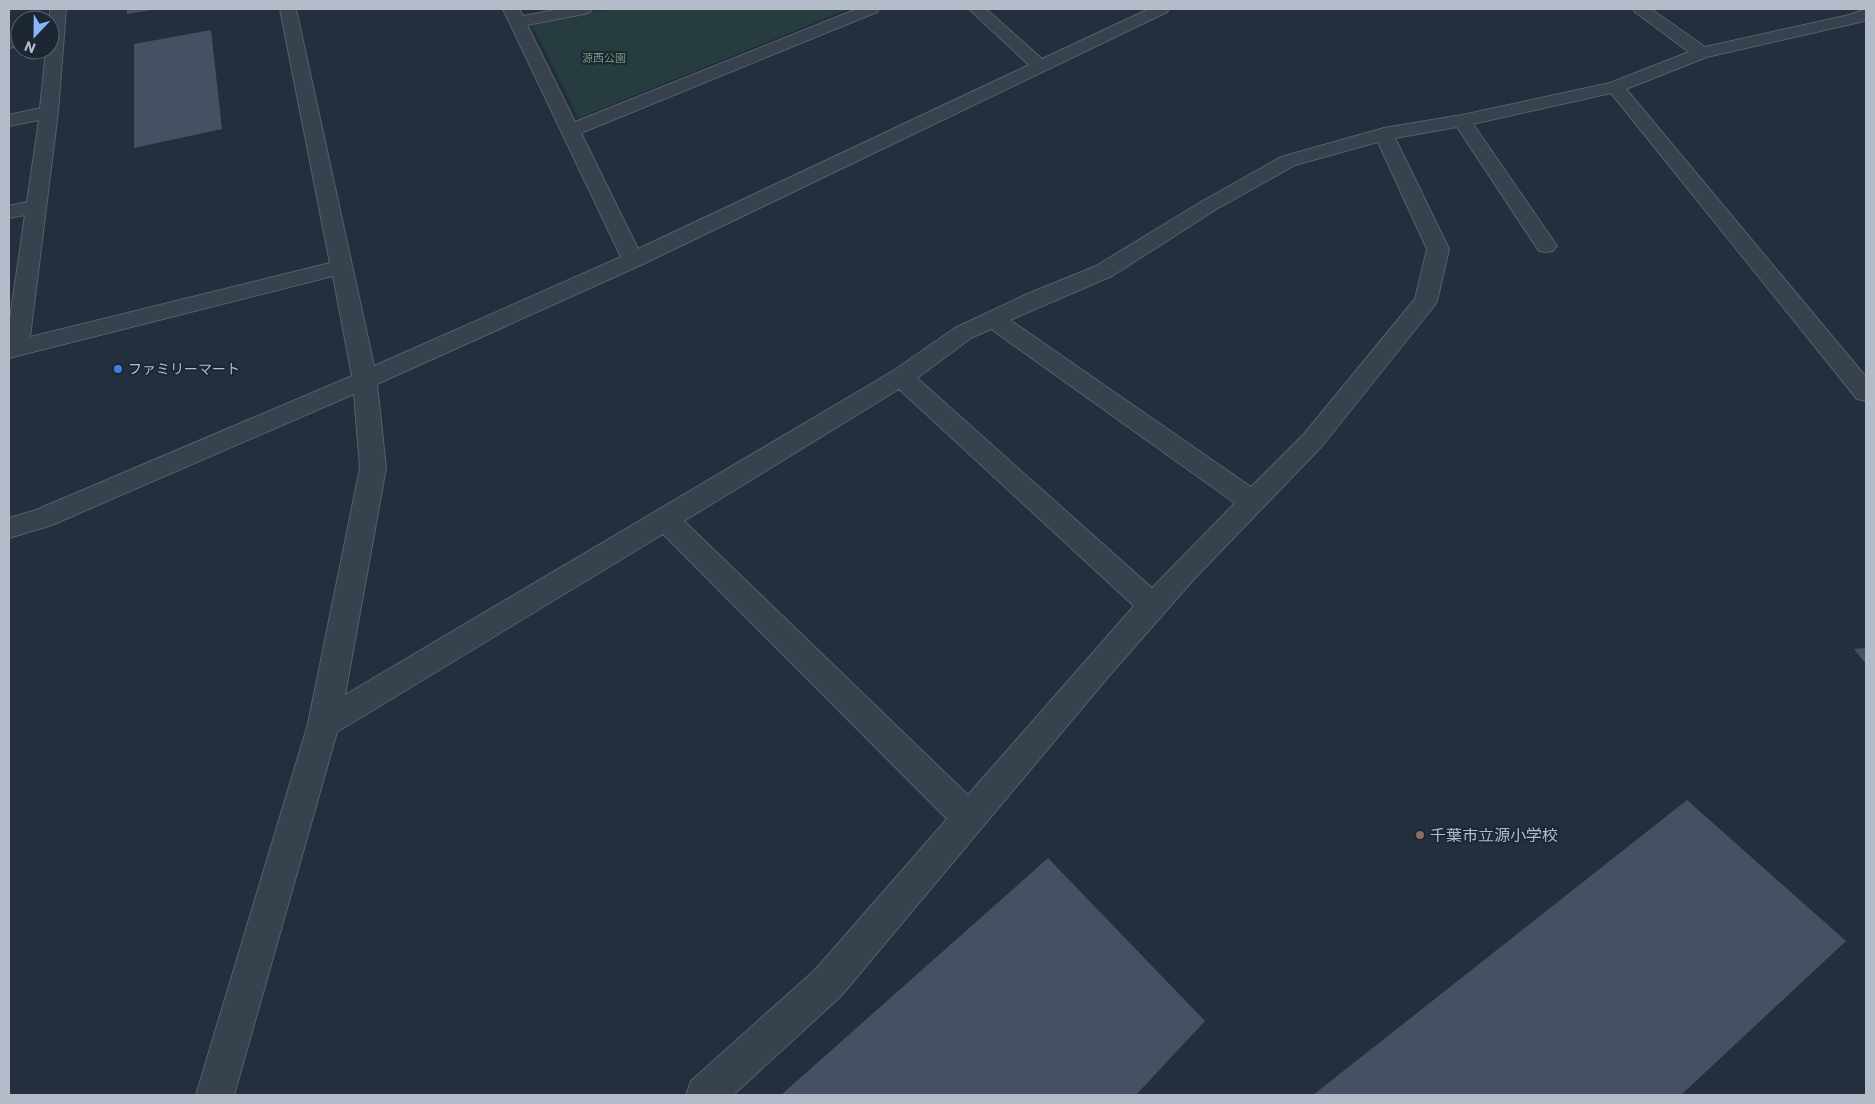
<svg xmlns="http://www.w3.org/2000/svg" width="1875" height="1104" font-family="Commissioner,'Noto Sans JP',sans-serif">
  <rect width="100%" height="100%" fill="#242f3e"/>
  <path fill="#263c3f" d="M611,9H848L579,118L532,25Z"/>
  <g fill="#455162">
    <path d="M127,9H152V10L127,14Z"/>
    <path d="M211,30L222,129L134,148V44Z"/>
    <path d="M1866,648V664L1854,649Z"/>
    <path d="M1687,800L1846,941L1681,1095H1313Z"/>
    <path d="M1048,858L1205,1021L1136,1095H781Z"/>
  </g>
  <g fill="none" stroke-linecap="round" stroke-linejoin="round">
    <g stroke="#565f6c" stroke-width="2">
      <g id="minor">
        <path d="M50,9H66L58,112L30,337L330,263L280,9H296L374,366L621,257L503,9H519L523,16L560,9H592L590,12L584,14L527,25L575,122L857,9H879L877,12L581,133L638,249L1029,65L969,9H986L1042,59L1149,9H1169L1167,12L641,265L377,384L386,468L345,695L893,371L955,328L1025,295L1096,266L1201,202L1281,157L1384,128L1462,115L1610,83L1689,52L1635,12L1633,9H1651L1705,47L1849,15L1866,9V20L1860,22L1707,57L1626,89L1866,377V401L1857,399L1611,93L1473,124L1557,246L1553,251L1546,252L1539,251L1457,127L1395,138L1449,249L1437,301L1434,306L1322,446L1194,579L1108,677L841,996L733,1095H686L691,1081L815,970L947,819L663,534L337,732L234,1095H196L308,724L360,468L354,394L52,525L9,538V518L36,510L352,376L333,276L9,358V325L25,215L9,218V206L27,202L39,120L9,126V115L40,108L46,50H50ZM1378,142L1427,249L1415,299L1304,434L1251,487L1010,320L1112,276L1215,210L1295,165ZM991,329L1235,503L1152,588L917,378L971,338ZM899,389L1134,606L968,795L684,521Z"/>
        <path d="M20,36V46L9,48V38Z"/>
      </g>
    </g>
    <use href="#minor" fill="#38414e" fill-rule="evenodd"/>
  </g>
  <circle fill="#3f7fe0" stroke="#1d2633" stroke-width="2" cx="118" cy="369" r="5"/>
  <circle fill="#8d6e63" stroke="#1d2633" stroke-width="2" cx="1420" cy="835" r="5"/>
  <g text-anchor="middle" stroke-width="4" stroke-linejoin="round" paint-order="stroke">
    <g font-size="11" fill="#6b9a76" stroke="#1d2633">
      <text x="604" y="62">源西公園</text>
    </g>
    <g font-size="14" fill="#b4bcc9" stroke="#1d2633" text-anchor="start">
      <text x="128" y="374">ファミリーマート</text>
    </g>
    <g font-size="16" fill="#b4bcc9" stroke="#1d2633" text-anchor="start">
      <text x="1430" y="841">千葉市立源小学校</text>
    </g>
  </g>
  <rect width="1875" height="1104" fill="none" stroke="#b4bcc9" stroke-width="20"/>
  <g transform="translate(35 35) rotate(202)"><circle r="24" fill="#1d2633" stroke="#59626f"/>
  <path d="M0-4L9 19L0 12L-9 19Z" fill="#8ab4f8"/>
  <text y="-8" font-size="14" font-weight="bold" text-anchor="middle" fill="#b4bcc9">N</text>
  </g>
</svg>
